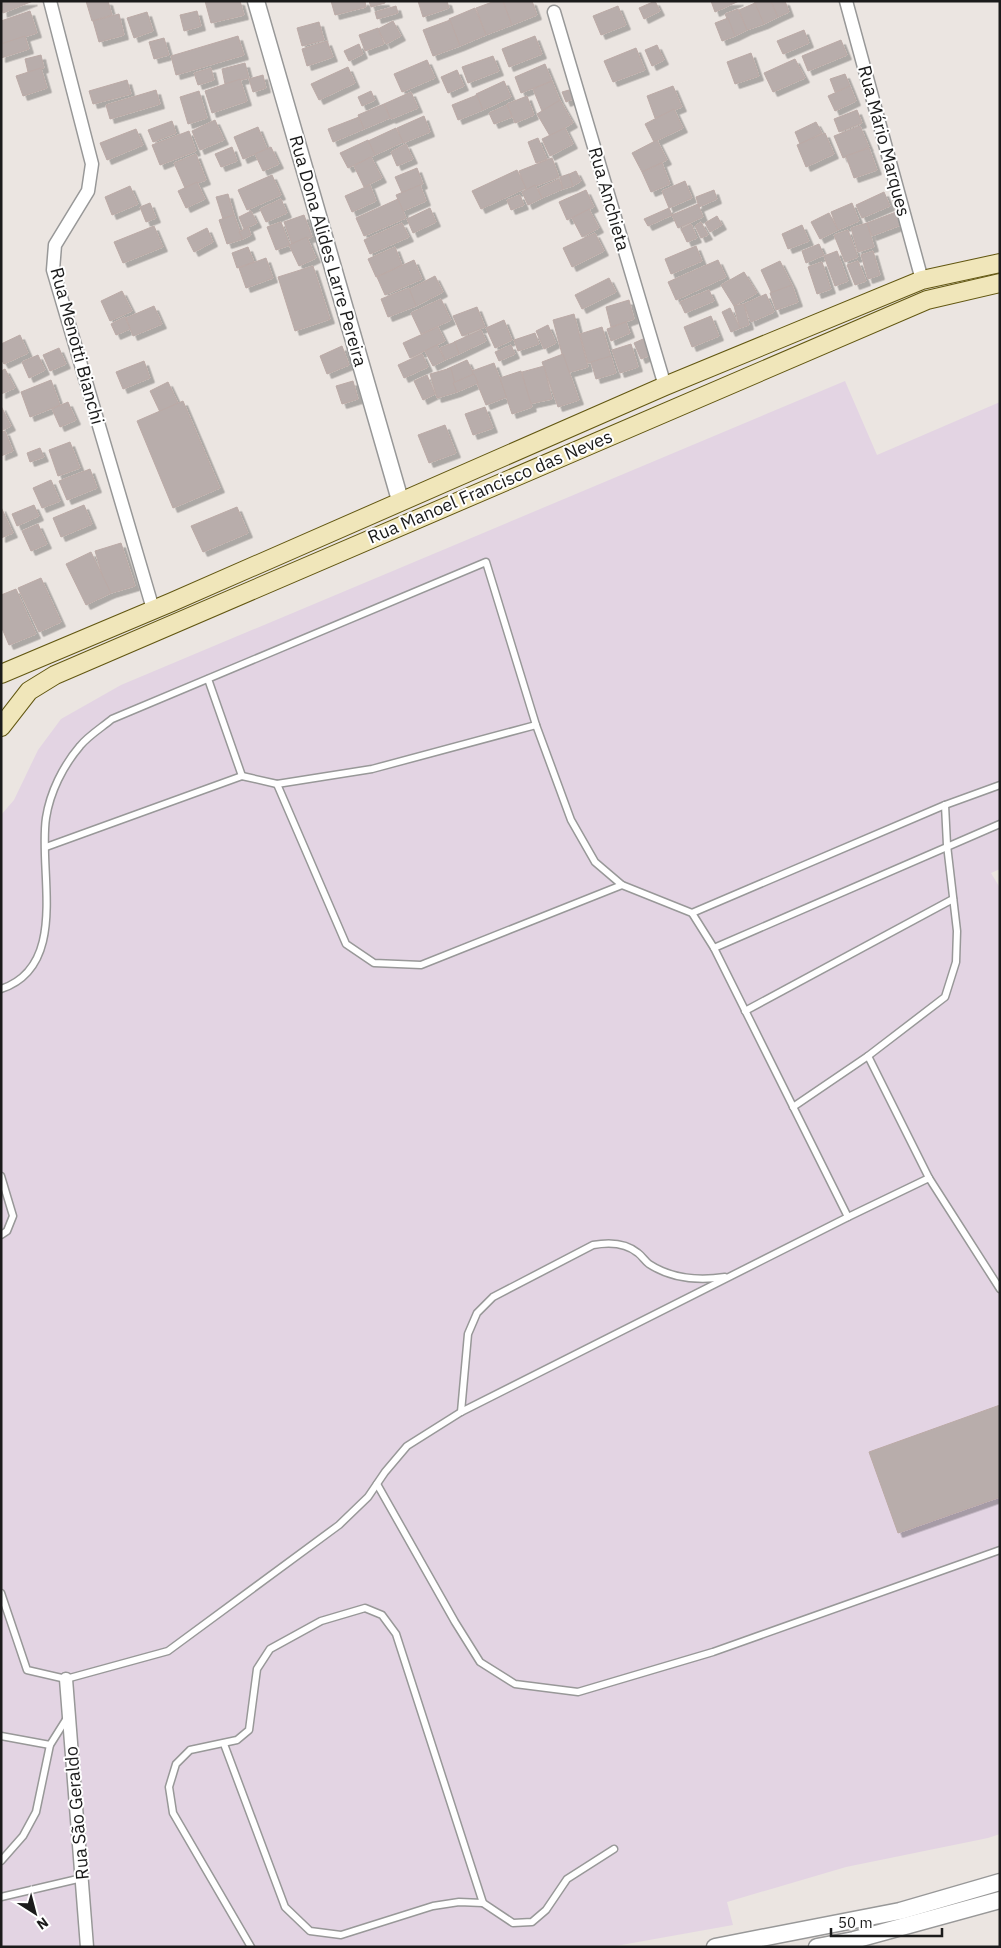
<svg xmlns="http://www.w3.org/2000/svg" width="1001" height="1948" font-family="'IBM Plex Sans',sans-serif">
  <defs>
    <filter id="shadow"><feDropShadow dx="4.5" dy="4.5" stdDeviation="0" flood-color="#0004"/></filter>
  </defs>
  <rect width="100%" height="100%" fill="#ebe5e1"/>
  <path fill="#e3d4e3" d="M845,381L877,455L1000,402V869L991,873L1000,888V1834L988,1838L846,1867L727,1902L733,1925L610,1947H1V815L14,800L38,750L61,719L121,685Z"/>
  <g fill="#b8adab" stroke="#bbaaa6" filter="url(#shadow)">
    <path d="M1,1H33L3,13Z"/>
    <path d="M86,1H108L112,15L92,21Z"/>
    <path d="M205,1H240L244,15L211,23Z"/>
    <path d="M331,1H365L366,7L335,15Z"/>
    <path d="M369,1H385V3L371,7Z"/>
    <path d="M418,1H447L449,8L423,17Z"/>
    <path d="M495,1H503L512,25L486,35L476,8Z"/>
    <path d="M503,1H532L537,15L512,25Z"/>
    <path d="M655,1L660,11L644,19L639,8Z"/>
    <path d="M711,1H739L715,12Z"/>
    <path d="M759,1H771L778,17L764,24L754,3Z"/>
    <path d="M771,1H785L789,12L778,17Z"/>
    <path d="M755,3L764,24L747,30L739,10Z"/>
    <path d="M396,6L398,13L377,19L375,12Z"/>
    <path d="M618,6L626,25L601,35L593,16Z"/>
    <path d="M475,8L486,35L460,46L449,19Z"/>
    <path d="M738,9L747,30L735,36L725,14Z"/>
    <path d="M30,11L37,33L2,44L1,21Z"/>
    <path d="M197,11L201,26L184,31L180,15Z"/>
    <path d="M147,12L153,31L134,38L127,18Z"/>
    <path d="M119,14L124,35L99,42L93,21Z"/>
    <path d="M728,18L735,36L722,41L715,23Z"/>
    <path d="M450,20L460,46L433,56L423,30Z"/>
    <path d="M393,21L401,36L386,44L378,29Z"/>
    <path d="M319,22L324,40L302,46L297,28Z"/>
    <path d="M378,28L384,44L365,51L359,35Z"/>
    <path d="M804,30L809,43L783,54L777,41Z"/>
    <path d="M25,36L29,49L1,58V44Z"/>
    <path d="M238,36L244,55L176,75L171,56Z"/>
    <path d="M535,36L542,54L509,67L502,49Z"/>
    <path d="M164,38L169,55L154,59L149,42Z"/>
    <path d="M841,40L847,55L808,71L802,56Z"/>
    <path d="M327,41L333,57L307,66L302,49Z"/>
    <path d="M359,44L363,54L349,61L344,51Z"/>
    <path d="M657,45L664,60L652,66L645,50Z"/>
    <path d="M636,48L645,70L613,82L604,61Z"/>
    <path d="M751,53L759,76L735,84L727,62Z"/>
    <path d="M41,55L44,68L28,72L25,59Z"/>
    <path d="M493,56L499,71L468,83L462,67Z"/>
    <path d="M795,59L805,78L773,92L764,73Z"/>
    <path d="M427,60L435,78L402,92L394,74Z"/>
    <path d="M245,63L249,78L225,84L222,69Z"/>
    <path d="M545,64L552,81L521,93L515,77Z"/>
    <path d="M348,67L355,83L319,100L311,84Z"/>
    <path d="M41,68L47,88L23,96L16,76Z"/>
    <path d="M211,68L214,80L198,85L194,73Z"/>
    <path d="M457,70L464,86L448,93L441,77Z"/>
    <path d="M845,74L850,86L835,92L830,79Z"/>
    <path d="M263,75L266,88L253,92L249,79Z"/>
    <path d="M240,79L247,101L212,113L205,91Z"/>
    <path d="M127,80L131,94L93,104L89,91Z"/>
    <path d="M504,81L511,97L483,110L476,94Z"/>
    <path d="M552,81L561,103L542,111L533,89Z"/>
    <path d="M673,86L682,107L655,118L647,96Z"/>
    <path d="M850,86L856,101L835,111L828,96Z"/>
    <path d="M156,90L160,104L110,119L106,105Z"/>
    <path d="M569,90L573,99L566,102L562,92Z"/>
    <path d="M199,91L207,118L188,124L180,97Z"/>
    <path d="M371,91L375,100L362,106L358,97Z"/>
    <path d="M411,92L418,108L391,119L384,104Z"/>
    <path d="M477,95L483,110L458,120L452,105Z"/>
    <path d="M527,96L534,115L515,123L507,104Z"/>
    <path d="M560,100L573,123L550,136L537,114Z"/>
    <path d="M384,104L390,118L364,129L358,115Z"/>
    <path d="M507,105L512,117L494,124L489,113Z"/>
    <path d="M674,109L683,128L654,142L645,124Z"/>
    <path d="M857,110L862,123L839,132L834,119Z"/>
    <path d="M424,116L430,132L403,143L397,128Z"/>
    <path d="M359,117L364,129L333,142L328,129Z"/>
    <path d="M215,120L224,140L200,150L192,131Z"/>
    <path d="M172,121L176,133L153,142L148,130Z"/>
    <path d="M816,122L822,133L800,144L795,132Z"/>
    <path d="M860,126L869,147L843,158L834,136Z"/>
    <path d="M258,127L267,149L243,159L234,137Z"/>
    <path d="M396,128L403,142L375,155L368,141Z"/>
    <path d="M565,128L573,144L550,156L542,139Z"/>
    <path d="M136,129L143,145L107,160L100,143Z"/>
    <path d="M189,131L196,151L160,165L152,145Z"/>
    <path d="M825,133L834,154L806,167L797,145Z"/>
    <path d="M538,138L547,159L536,163L528,142Z"/>
    <path d="M368,140L375,155L348,168L340,153Z"/>
    <path d="M657,140L667,160L642,172L632,153Z"/>
    <path d="M406,144L413,159L397,166L391,152Z"/>
    <path d="M232,147L237,161L221,167L215,154Z"/>
    <path d="M271,147L279,164L263,171L255,154Z"/>
    <path d="M869,148L877,170L854,178L846,156Z"/>
    <path d="M196,154L206,180L185,188L174,163Z"/>
    <path d="M371,157L382,178L364,187L354,166Z"/>
    <path d="M552,158L559,177L526,190L519,171Z"/>
    <path d="M662,163L670,184L651,192L642,172Z"/>
    <path d="M417,168L423,184L402,193L395,177Z"/>
    <path d="M517,170L526,188L481,209L472,191Z"/>
    <path d="M576,171L581,181L573,186L567,175Z"/>
    <path d="M569,174L573,186L563,189L560,177Z"/>
    <path d="M272,175L281,195L247,210L238,190Z"/>
    <path d="M559,179L563,189L542,198L538,189Z"/>
    <path d="M685,181L692,198L669,208L662,191Z"/>
    <path d="M197,182L205,199L186,208L178,191Z"/>
    <path d="M370,185L376,201L352,212L345,196Z"/>
    <path d="M420,185L426,201L403,211L396,195Z"/>
    <path d="M535,185L542,198L528,205L522,192Z"/>
    <path d="M130,186L138,204L112,215L105,197Z"/>
    <path d="M586,190L594,207L567,220L559,202Z"/>
    <path d="M714,190L717,199L699,207L696,197Z"/>
    <path d="M884,192L890,206L862,218L856,205Z"/>
    <path d="M228,194L234,215L223,219L216,197Z"/>
    <path d="M520,195L524,205L511,210L507,200Z"/>
    <path d="M281,199L287,213L266,222L260,209Z"/>
    <path d="M398,199L406,218L364,236L356,218Z"/>
    <path d="M150,203L156,218L146,222L140,207Z"/>
    <path d="M852,203L859,221L838,230L831,212Z"/>
    <path d="M698,204L703,217L678,228L672,215Z"/>
    <path d="M430,208L436,222L413,233L407,219Z"/>
    <path d="M669,208L672,215L648,226L644,219Z"/>
    <path d="M589,209L599,228L582,237L572,218Z"/>
    <path d="M251,211L257,223L244,229L239,217Z"/>
    <path d="M896,212L901,225L872,236L867,223Z"/>
    <path d="M829,213L838,230L820,239L811,222Z"/>
    <path d="M234,215L243,239L227,244L219,220Z"/>
    <path d="M304,215L312,237L292,244L284,222Z"/>
    <path d="M717,216L722,225L710,232L705,223Z"/>
    <path d="M281,222L290,245L276,250L267,227Z"/>
    <path d="M701,222L708,235L701,238L695,226Z"/>
    <path d="M402,223L409,237L370,254L364,240Z"/>
    <path d="M867,223L874,247L858,252L851,228Z"/>
    <path d="M691,224L697,238L687,242L681,229Z"/>
    <path d="M802,225L809,241L788,249L782,234Z"/>
    <path d="M154,226L163,247L123,263L114,242Z"/>
    <path d="M248,227L251,235L243,239L239,232Z"/>
    <path d="M207,228L213,242L194,252L187,238Z"/>
    <path d="M848,230L858,257L845,262L834,235Z"/>
    <path d="M595,233L604,251L572,267L563,248Z"/>
    <path d="M307,237L316,258L299,266L289,245Z"/>
    <path d="M819,244L824,255L806,263L802,251Z"/>
    <path d="M696,246L702,261L671,274L665,259Z"/>
    <path d="M248,247L254,262L237,268L232,253Z"/>
    <path d="M395,247L402,265L376,277L368,259Z"/>
    <path d="M837,251L848,281L835,286L824,256Z"/>
    <path d="M873,251L880,275L868,279L861,255Z"/>
    <path d="M266,258L273,278L246,288L239,268Z"/>
    <path d="M414,260L422,279L385,295L377,277Z"/>
    <path d="M718,260L726,277L676,300L668,282Z"/>
    <path d="M780,261L792,285L772,294L761,270Z"/>
    <path d="M858,261L866,281L855,285L847,265Z"/>
    <path d="M822,262L831,289L817,294L808,267Z"/>
    <path d="M313,266L330,319L295,331L278,277Z"/>
    <path d="M744,272L757,293L734,306L721,285Z"/>
    <path d="M435,276L443,292L416,306L408,290Z"/>
    <path d="M609,278L616,292L582,309L575,295Z"/>
    <path d="M792,285L798,302L776,310L770,293Z"/>
    <path d="M409,288L416,306L388,317L381,299Z"/>
    <path d="M709,290L714,301L685,313L680,302Z"/>
    <path d="M122,291L132,311L110,321L101,301Z"/>
    <path d="M766,294L774,312L751,322L744,304Z"/>
    <path d="M441,299L451,320L421,334L411,313Z"/>
    <path d="M629,300L634,319L611,327L606,307Z"/>
    <path d="M744,304L749,325L740,328L734,306Z"/>
    <path d="M154,306L162,324L133,336L126,318Z"/>
    <path d="M477,307L485,327L462,336L453,316Z"/>
    <path d="M730,308L740,328L731,332L722,312Z"/>
    <path d="M574,314L588,367L567,373L553,320Z"/>
    <path d="M711,316L719,336L692,347L684,327Z"/>
    <path d="M125,317L130,329L116,335L111,324Z"/>
    <path d="M504,320L512,340L495,348L486,328Z"/>
    <path d="M626,322L630,333L611,341L607,329Z"/>
    <path d="M548,325L556,343L544,349L536,331Z"/>
    <path d="M438,327L445,341L410,358L403,343Z"/>
    <path d="M602,327L611,357L588,363L580,334Z"/>
    <path d="M481,330L486,341L459,354L454,342Z"/>
    <path d="M535,333L539,344L518,351L514,340Z"/>
    <path d="M20,335L28,353L4,364L1,359V344Z"/>
    <path d="M643,339L650,355L641,359L634,343Z"/>
    <path d="M455,342L459,354L445,360L440,348Z"/>
    <path d="M631,344L638,367L620,373L612,350Z"/>
    <path d="M437,345L445,360L433,366L425,351Z"/>
    <path d="M511,345L515,354L499,361L495,352Z"/>
    <path d="M342,346L349,365L327,374L320,356Z"/>
    <path d="M59,348L66,364L50,371L43,355Z"/>
    <path d="M422,354L428,367L404,378L398,365Z"/>
    <path d="M563,354L579,400L558,407L542,362Z"/>
    <path d="M38,355L45,370L29,378L22,362Z"/>
    <path d="M611,356L616,373L596,379L591,362Z"/>
    <path d="M467,360L474,374L453,383L447,369Z"/>
    <path d="M144,361L150,378L123,389L116,372Z"/>
    <path d="M494,363L507,397L486,405L472,371Z"/>
    <path d="M544,366L552,399L529,404L522,372Z"/>
    <path d="M451,368L457,392L437,398L430,374Z"/>
    <path d="M5,369L15,388L1,394V371Z"/>
    <path d="M521,371L532,407L512,414L500,378Z"/>
    <path d="M474,374L478,383L457,392L453,383Z"/>
    <path d="M427,375L435,394L423,400L414,381Z"/>
    <path d="M51,380L60,405L30,417L21,392Z"/>
    <path d="M353,381L358,399L342,404L336,386Z"/>
    <path d="M168,382L178,403L160,412L150,391Z"/>
    <path d="M183,401L220,488L173,508L137,421Z"/>
    <path d="M68,402L76,420L60,427L52,409Z"/>
    <path d="M1,406L11,426L1,431Z"/>
    <path d="M485,407L493,428L473,435L465,414Z"/>
    <path d="M445,425L456,453L429,463L418,435Z"/>
    <path d="M5,431L13,451L1,456V432Z"/>
    <path d="M70,442L80,468L58,476L49,450Z"/>
    <path d="M40,448L44,457L30,462L27,453Z"/>
    <path d="M90,469L97,488L67,500L59,481Z"/>
    <path d="M51,480L60,501L42,508L33,488Z"/>
    <path d="M34,505L39,516L17,526L12,514Z"/>
    <path d="M84,505L92,524L61,537L53,518Z"/>
    <path d="M1,507L13,533L1,538Z"/>
    <path d="M237,507L248,533L203,552L191,526Z"/>
    <path d="M38,524L47,544L31,551L22,531Z"/>
    <path d="M121,543L135,586L108,594L95,551Z"/>
    <path d="M91,552L111,593L86,605L66,564Z"/>
    <path d="M41,578L61,622L39,632L18,588Z"/>
    <path d="M16,589L36,634L9,645L1,626V595Z"/>
    <path d="M1000,1405V1497L898,1533L869,1452Z"/>
  </g>
  <g fill="none" stroke-linecap="round" stroke-linejoin="round">
    <g stroke="#989898" stroke-width="9">
      <g id="service">
        <path d="M208,679L242,776"/>
        <path d="M277,784L346,944L374,963L421,965L622,885"/>
        <path d="M46,847L242,776L277,784L372,769L536,725"/>
        <path d="M692,913L945,805L1000,785"/>
        <path d="M714,948L1000,824"/>
        <path d="M1,989C70,966 38,871 46,818C50,792 63,766 80,746C88,736 101,728 112,719L486,562L536,725L571,820L595,862L622,885L692,913L714,948L848,1217L461,1412L407,1446L385,1472L368,1497L339,1525L168,1651L66,1679L27,1670L1,1593"/>
        <path d="M745,1011L953,899"/>
        <path d="M868,1056L929,1178"/>
        <path d="M793,1107L868,1056L945,997L956,962L957,931L947,845L945,805"/>
        <path d="M1,1176L13,1216L7,1231L1,1235"/>
        <path d="M848,1217L929,1178L1000,1289"/>
        <path d="M461,1412L468,1334L477,1313L493,1297L593,1245C609,1242 625,1242 638,1253C642,1256 645,1261 649,1264C672,1279 698,1281 725,1277"/>
        <path d="M377,1484L455,1622L480,1662L515,1684L578,1692L713,1652L1000,1550"/>
        <path d="M1,1736L50,1745"/>
        <path d="M224,1744L285,1907L310,1931L341,1935L433,1906L459,1902L483,1903"/>
        <path d="M1,1861L23,1836L36,1812L50,1745L67,1718"/>
        <path d="M1,1897L82,1878"/>
        <path d="M251,1947L173,1813L169,1787L176,1764L190,1750L237,1740L249,1730L257,1669L270,1649L321,1621L365,1608L382,1615L396,1634L483,1903L513,1923L532,1922L546,1910L567,1879L614,1849"/>
      </g>
    </g>
    <g stroke="#989898" stroke-width="15">
      <g id="minor">
        <path d="M50,1L92,164L88,191L55,245L53,270L153,609"/>
        <path d="M846,1L922,280"/>
        <path d="M554,12L665,386"/>
        <path d="M66,1679L87,1947"/>
      </g>
    </g>
    <g stroke="#989898" stroke-width="19">
      <g id="tertiary">
        <path d="M256,1L400,500"/>
        <path d="M715,1947L900,1911L1000,1882"/>
        <path d="M817,1947L854,1940L1000,1900"/>
      </g>
    </g>
    <g stroke="#625711" stroke-width="20">
      <g id="secondary">
        <path d="M1,674L172,602L665,386L922,280L1000,263"/>
        <path d="M1,727L29,691L55,675L927,300L1000,283"/>
      </g>
    </g>
    <use href="#service" stroke="#fff" stroke-width="6"/>
    <use href="#minor" stroke="#fff" stroke-width="12"/>
    <use href="#tertiary" stroke="#fff" stroke-width="16"/>
    <use href="#secondary" stroke="#f0e6ba" stroke-width="18"/>
  </g>
  <g text-anchor="middle" stroke-width="4" stroke-linejoin="round" paint-order="stroke">
    <g font-size="18" fill="#1b1b1b" stroke="#fff">
      <text transform="translate(884 141) rotate(75)" y="6">Rua Mário Marques</text>
      <text transform="translate(609 199) rotate(74)" y="6">Rua Anchieta</text>
      <text transform="translate(328 251) rotate(74)" y="6">Rua Dona Alides Larre Pereira</text>
      <text transform="translate(77 346) rotate(75)" y="6">Rua Menotti Bianchi</text>
      <text transform="translate(490 487) rotate(-23)" y="6">Rua Manoel Francisco das Neves</text>
      <text transform="translate(77 1813) rotate(-95)" y="6">Rua São Geraldo</text>
    </g>
  </g>
  <rect width="1001" height="1948" fill="none" stroke="#1b1b1b" stroke-width="5"/>
  <g transform="translate(35 1913) rotate(144)" stroke="#ffffff" stroke-width="4" paint-order="stroke">
  <path d="M0-4L9 19L0 12L-9 19Z" fill="#1b1b1b"/>
  <text y="-8" font-size="14" font-weight="bold" text-anchor="middle" fill="#1b1b1b">N</text>
  </g>
  <path d="M831 1928v8h111v-8" fill="none" stroke="#1b1b1b" stroke-width="2.5"/>
  <text x="838" y="1928" font-size="15" fill="#1b1b1b" stroke="#ffffff" stroke-width="4" paint-order="stroke">50 m</text>
</svg>
